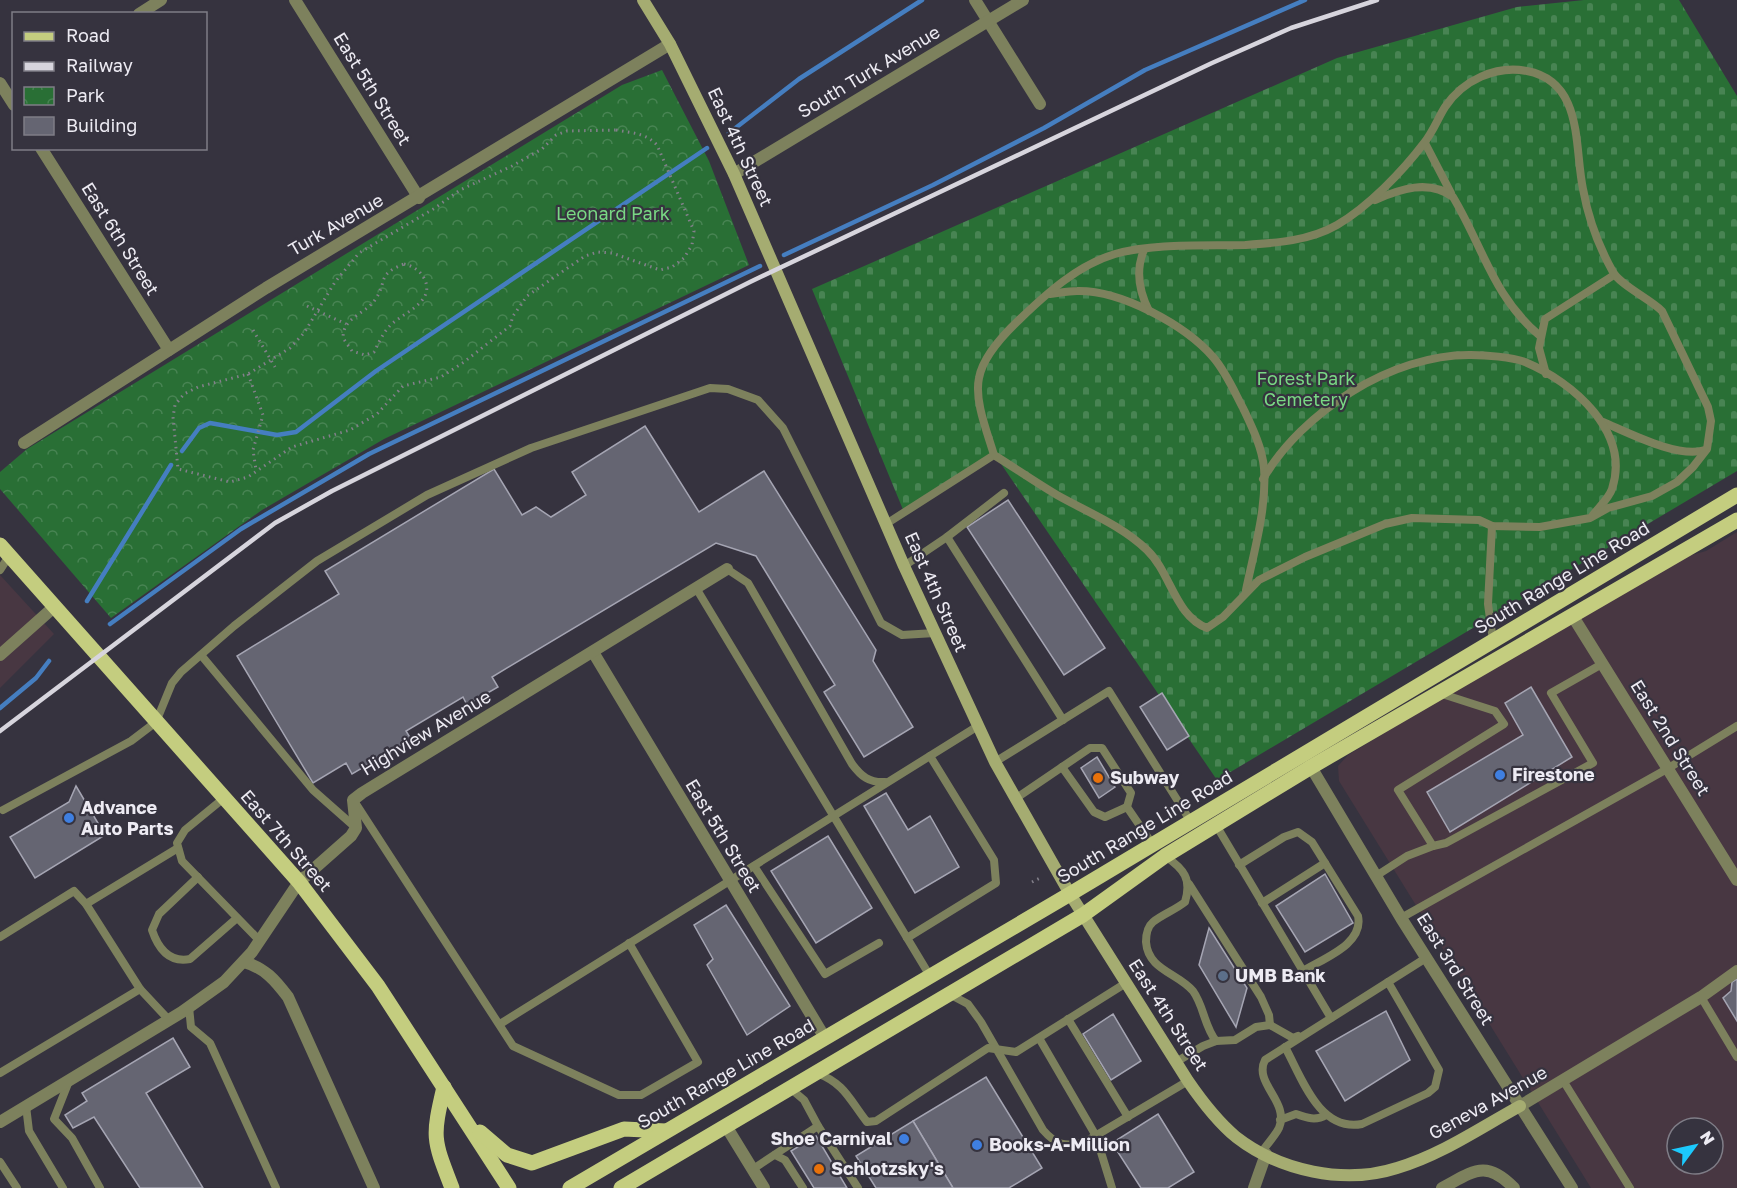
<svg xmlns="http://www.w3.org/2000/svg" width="1737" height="1188" font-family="'Golos Text',sans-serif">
  <defs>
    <pattern id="cemetery-stones" width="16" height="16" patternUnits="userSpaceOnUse" patternTransform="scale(1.5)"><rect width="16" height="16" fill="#296f35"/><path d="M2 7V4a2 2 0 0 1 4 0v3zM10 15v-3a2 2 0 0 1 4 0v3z" fill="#488453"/></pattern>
    <pattern id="park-crowns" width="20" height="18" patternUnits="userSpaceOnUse" patternTransform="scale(1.5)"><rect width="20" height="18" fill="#296f35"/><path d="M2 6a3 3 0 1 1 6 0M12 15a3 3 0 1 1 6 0" fill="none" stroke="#488453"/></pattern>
  </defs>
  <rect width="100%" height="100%" fill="#36333f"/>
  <g fill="#483742" fill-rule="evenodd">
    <path d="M1737,532V1188H1591L1339,781L1338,766L1348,755L1670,561L1706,551ZM1677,1128H1713V1164H1677Z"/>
    <path d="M0,575L54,634L0,688Z"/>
  </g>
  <path fill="url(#cemetery-stones)" d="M1584,0H1679L1737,96V471L1217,780L995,455L904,512L812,289L1337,58L1517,7Z"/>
  <path fill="url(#park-crowns)" d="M662,70L709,161L749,265L384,439L262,510L111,618L0,489V472L27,449L622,85Z"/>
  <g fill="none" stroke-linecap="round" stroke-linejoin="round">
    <g stroke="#457ec0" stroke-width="4.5">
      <path d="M729,133L799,79L922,0"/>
      <path d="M784,255L933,185L1044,128L1145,70L1305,0"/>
      <path d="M182,451L199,428L210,423L277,435L296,432L376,371L707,148"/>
      <path d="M87,601L171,465"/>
      <path d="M110,624L241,529L369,454L760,266"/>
      <path d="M0,708L36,678L49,661"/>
    </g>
  </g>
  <g fill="#656572" stroke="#a5a5b3" stroke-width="1.5">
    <path d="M645,426L699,512L764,471L876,650L873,661L913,727L864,757L824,692L835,685L756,556L716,543L492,677L498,687L467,705L463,697L406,731L411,739L352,774L346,763L313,783L237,656L339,594L325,571L494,469L522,515L536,507L551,517L586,495L572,472Z"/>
    <path d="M1008,500L1105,648L1064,675L967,527Z"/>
    <path d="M1531,687L1572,757L1450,832L1427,792L1523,735L1505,703Z"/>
    <path d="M1162,693L1189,736L1167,750L1140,707Z"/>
    <path d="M1097,757L1115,787L1099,798L1081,768Z"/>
    <path d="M76,786L105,835L35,878L10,837L69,802Z"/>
    <path d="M886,793L908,830L930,816L959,867L915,893L864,806Z"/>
    <path d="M828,836L872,908L816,943L771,871Z"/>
    <path d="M1325,874L1353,923L1305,952L1276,906Z"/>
    <path d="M726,905L790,1006L747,1035L707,965L713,959L694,925Z"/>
    <path d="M1209,928L1247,988L1236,1027L1199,965Z"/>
    <path d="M1737,979V1021L1723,998L1731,991L1732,982Z"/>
    <path d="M1386,1011L1410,1060L1345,1101L1316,1051Z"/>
    <path d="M1113,1014L1141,1061L1111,1080L1083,1034Z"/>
    <path d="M173,1038L190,1067L146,1093L203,1188H140L94,1117L73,1128L65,1115L87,1101L82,1093Z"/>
    <path d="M986,1077L1042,1168L1009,1188H953L913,1121Z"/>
    <path d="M1158,1114L1194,1172L1168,1188H1141L1112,1143Z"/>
    <path d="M913,1121L953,1188H876L856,1156Z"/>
    <path d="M816,1136L847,1188H814L791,1151Z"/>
  </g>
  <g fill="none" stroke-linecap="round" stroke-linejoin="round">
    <g stroke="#83808b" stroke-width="3" stroke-dasharray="1.5 4.5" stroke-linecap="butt">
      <path d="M616,130C632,133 646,133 657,145L694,231L692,245L684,258L672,267L660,270L612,253L598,252L585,256L527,296L513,316L510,326L464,362L441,377L403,386L377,414L350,430L292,447L248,477L230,482L178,469L173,417L175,405L184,394L198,387L248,374L290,348L304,333L335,282L359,253L435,208L460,190L512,166L542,149L556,135L567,131Z"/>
      <path d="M404,264C413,266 421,271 425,280C435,304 400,313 388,328C382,335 378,344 374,352L365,355L352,351L343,338C343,317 364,315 375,300C388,281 376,275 404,264Z"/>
      <path d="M307,306L346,324"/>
      <path d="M253,330L275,367"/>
      <path d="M248,374L263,415L253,450L256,470"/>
      <path d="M1032,882L1040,878"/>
    </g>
    <g stroke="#7d815d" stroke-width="8">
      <path d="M1425,143L1451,193"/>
      <path d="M1375,200C1400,189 1429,179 1453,197C1483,247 1493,296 1539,335"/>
      <path d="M1144,250C1135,271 1139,291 1149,311"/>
      <path d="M1050,294C1059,293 1068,291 1077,291C1121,290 1185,325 1213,357C1226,372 1234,391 1243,408C1252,427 1262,447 1264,468C1267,508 1254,551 1246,590"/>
      <path d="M1546,374L1539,348L1545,319L1614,275"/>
      <path d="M1603,422C1629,433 1679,459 1705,450"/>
      <path d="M1263,479C1302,412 1392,354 1471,355C1486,355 1511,357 1525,362C1573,382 1631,432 1612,489C1609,498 1599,507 1593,515"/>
      <path d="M886,524L994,455C988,434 974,401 979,378C983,356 1004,334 1020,319C1047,293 1078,265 1115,254C1153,243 1205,246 1245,245C1276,243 1309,241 1337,225C1368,207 1402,172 1424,143C1433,132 1438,118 1445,107C1463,80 1496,65 1527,71C1584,82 1574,147 1583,189C1588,217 1599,247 1613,272C1620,285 1650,299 1662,311L1708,407L1711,421L1707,449L1693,467L1677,482L1652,496L1608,508L1590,518L1540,527L1492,526L1479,520L1412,518L1385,524L1305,557L1259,580L1223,617L1207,628C1175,616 1171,573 1147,550C1121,525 1087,512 1057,495C1035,482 1015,468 994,455"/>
      <path d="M1492,526L1488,604L1493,641"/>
      <path d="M947,537L1004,493"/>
      <path d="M904,566L947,537L1063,720"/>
      <path d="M727,569L748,583L852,764C861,776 869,783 885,782"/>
      <path d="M0,570L9,556"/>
      <path d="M696,588L930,976"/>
      <path d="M201,655L313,790L356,828"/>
      <path d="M1439,693L1495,711L1504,724L1398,790L1433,846L1446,843L1593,763L1551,693L1602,664"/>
      <path d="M995,762L1109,691L1191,822"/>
      <path d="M1062,767L1094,812L1105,817L1127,807"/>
      <path d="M224,798L185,830L177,843L182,861L260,941"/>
      <path d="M1015,799L1090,748H1102L1131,793L1127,807L1153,845"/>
      <path d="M356,804L513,1046L619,1095H641L698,1062L629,943"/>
      <path d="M3,810L131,741L156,722L172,683L181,672L234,626L317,561L427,495L531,448L710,388L728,389L758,400L783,428L881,623L902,635L935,633"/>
      <path d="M1216,825L1331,1018"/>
      <path d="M1165,856C1184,869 1192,879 1185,902C1175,910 1163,914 1153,922C1147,927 1146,934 1146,942C1148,970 1178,973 1193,991C1204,1006 1204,1026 1216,1041"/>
      <path d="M1239,865L1284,837L1298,832L1312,842L1358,916C1364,944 1324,958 1303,971"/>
      <path d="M754,866L825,974L879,943"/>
      <path d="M1376,876L1407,856L1433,846"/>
      <path d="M198,877L159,914L152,930C158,948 169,963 190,959L237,918"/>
      <path d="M1189,884L1261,997L1269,1015L1270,1025"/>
      <path d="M1262,903L1325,863"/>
      <path d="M86,904L178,848"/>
      <path d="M1401,918L1667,769L1737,726"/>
      <path d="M0,937L74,891L86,904L140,989L0,1073"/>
      <path d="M907,938L996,883L994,860L930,756"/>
      <path d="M140,989L169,1020"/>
      <path d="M951,995L968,1004L981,1022L1043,1130C1056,1145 1065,1147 1085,1142L1188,1081"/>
      <path d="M1701,997L1737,1057"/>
      <path d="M189,1007L191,1027L210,1043L276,1188"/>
      <path d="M1068,1019L1128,1117"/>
      <path d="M500,1024L978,726"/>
      <path d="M1039,1038L1096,1136L1112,1188"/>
      <path d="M1285,1047C1302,1078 1319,1132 1362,1124L1428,1093L1435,1087L1439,1070L1388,982"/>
      <path d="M1176,1062L1203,1046L1216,1041L1235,1040L1256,1027L1270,1025L1293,1038L1298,1036"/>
      <path d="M817,1073C845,1084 849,1099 867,1122L876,1121L988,1048L1016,1052L1126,983"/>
      <path d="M69,1081L54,1119L72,1138L100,1188"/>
      <path d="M1564,1082L1630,1188"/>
      <path d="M791,1089L804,1100L818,1126"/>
      <path d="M26,1106L29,1131L63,1188"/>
      <path d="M1280,1120L1296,1114C1307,1118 1316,1121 1326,1115"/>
      <path d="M1262,1152C1267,1144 1275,1136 1279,1128C1290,1102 1253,1083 1265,1060L1426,958"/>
      <path d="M775,1155L785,1160L803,1188"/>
      <path d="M0,1162L17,1188"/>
      <path d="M753,1169L818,1126L858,1188"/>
    </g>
    <g stroke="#7d815d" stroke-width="12">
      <path d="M295,0L419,198"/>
      <path d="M975,0L1040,104"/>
      <path d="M139,14L161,0"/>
      <path d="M0,83L14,105"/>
      <path d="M41,148L169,350"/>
      <path d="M734,174L1023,0"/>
      <path d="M24,443L266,288L670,44"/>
      <path d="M1572,615L1737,880"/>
      <path d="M593,652L825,1038"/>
      <path d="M0,655L54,607"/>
      <path d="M1311,767L1401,918L1572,1188"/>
      <path d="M244,962C265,968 275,980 288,997L374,1188"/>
      <path d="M1520,1106L1701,997L1737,971"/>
      <path d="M0,1122L182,1012L224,982L252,952L299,882L351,836L356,828L353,800L362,793L727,569"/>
      <path d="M726,1126L764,1188"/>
      <path d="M1254,1188L1266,1154"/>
      <path d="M1442,1188C1474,1171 1486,1159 1514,1188"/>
    </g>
    <path stroke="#a5ac71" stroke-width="12" d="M643,0L670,44L734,174L904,566L995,762L1070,894L1188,1081C1201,1100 1218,1122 1236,1137C1280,1171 1344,1185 1397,1168C1441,1155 1480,1128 1520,1106"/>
    <g stroke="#c4cd7f" stroke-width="15">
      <path d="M0,545L299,882L378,986L509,1188"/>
      <path d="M444,1087C432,1138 433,1139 452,1188"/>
      <path d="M480,1132L507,1155L532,1163L624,1129L666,1131"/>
      <path d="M570,1188L1070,894L1737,495"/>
      <path d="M621,1188L1083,915L1165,856L1311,767L1737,520"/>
    </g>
    <path stroke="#d7d5dd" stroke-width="4.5" d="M0,731L275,523L332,491L750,282L1212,63L1291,28L1377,0"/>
  </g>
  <g fill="#3f7fe0" stroke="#36333f" stroke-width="2">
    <circle cx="1500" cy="775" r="6"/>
    <circle cx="69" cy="818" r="6"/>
    <circle cx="904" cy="1139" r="6"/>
    <circle cx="977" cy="1145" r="6"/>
  </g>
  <g fill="#e8710a" stroke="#36333f" stroke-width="2">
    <circle cx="1098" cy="778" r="6"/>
    <circle cx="819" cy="1169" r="6"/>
  </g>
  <circle fill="#5c6f8a" stroke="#36333f" stroke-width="2" cx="1223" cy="976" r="6"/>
  <g text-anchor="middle" stroke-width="4.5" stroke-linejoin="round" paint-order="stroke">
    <g font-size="18" fill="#edebf3" stroke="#36333f">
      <text transform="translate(869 72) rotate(-31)" y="6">South Turk Avenue</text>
      <text transform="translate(372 89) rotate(58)" y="6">East 5th Street</text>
      <text transform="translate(740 147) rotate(65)" y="6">East 4th Street</text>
      <text transform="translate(336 225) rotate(-30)" y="6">Turk Avenue</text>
      <text transform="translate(120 239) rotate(58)" y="6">East 6th Street</text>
      <text transform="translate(1562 578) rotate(-31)" y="6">South Range Line Road</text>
      <text transform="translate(936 592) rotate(66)" y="6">East 4th Street</text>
      <text transform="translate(426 733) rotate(-31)" y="6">Highview Avenue</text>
      <text transform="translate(1670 738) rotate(58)" y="6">East 2nd Street</text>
      <text transform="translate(1145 827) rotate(-31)" y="6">South Range Line Road</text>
      <text transform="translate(723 836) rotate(59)" y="6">East 5th Street</text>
      <text transform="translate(286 841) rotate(49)" y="6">East 7th Street</text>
      <text transform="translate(1455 969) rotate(58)" y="6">East 3rd Street</text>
      <text transform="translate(1168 1015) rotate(57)" y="6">East 4th Street</text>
      <text transform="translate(726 1074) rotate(-30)" y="6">South Range Line Road</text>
      <text transform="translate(1488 1103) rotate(-29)" y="6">Geneva Avenue</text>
    </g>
    <g font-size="18" fill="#79d884" stroke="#36333f">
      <text x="613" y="220">Leonard Park</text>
      <text x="1306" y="385">Forest Park<tspan x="1306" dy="21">Cemetery</tspan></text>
    </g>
    <g font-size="18" font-weight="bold" fill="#edebf3" stroke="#36333f" text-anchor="start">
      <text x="1512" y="781">Firestone</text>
      <text x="1110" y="784">Subway</text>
      <text x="81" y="814">Advance<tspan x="81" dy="21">Auto Parts</tspan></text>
      <text x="1235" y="982">UMB Bank</text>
      <text x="892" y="1145" text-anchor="end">Shoe Carnival</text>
      <text x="989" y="1151">Books-A-Million</text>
      <text x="831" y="1175">Schlotzsky's</text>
    </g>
  </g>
  <rect x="12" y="12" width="195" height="138" fill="#36333f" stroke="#7f7d87" stroke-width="1.5"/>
  <rect x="24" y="32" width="30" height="9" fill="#c4cd7f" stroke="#7f7d87" stroke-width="1.5"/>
  <text x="66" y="42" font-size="18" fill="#edebf3">Road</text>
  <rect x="24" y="62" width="30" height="9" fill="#d7d5dd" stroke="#7f7d87" stroke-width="1.5"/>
  <text x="66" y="72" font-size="18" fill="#edebf3">Railway</text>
  <rect x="24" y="87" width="30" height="18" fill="url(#park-crowns)" stroke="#7f7d87" stroke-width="1.5"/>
  <text x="66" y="102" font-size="18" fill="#edebf3">Park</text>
  <rect x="24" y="117" width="30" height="18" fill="#656572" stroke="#7f7d87" stroke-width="1.5"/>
  <text x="66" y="132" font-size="18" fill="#edebf3">Building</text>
  <g transform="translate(1695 1146) rotate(57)"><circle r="28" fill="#36333f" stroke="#7f7d87" stroke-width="1.5"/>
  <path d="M0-4.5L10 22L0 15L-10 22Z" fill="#1cc9fc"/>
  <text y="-9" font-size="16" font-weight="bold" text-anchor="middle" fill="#edebf3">N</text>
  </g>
</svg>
